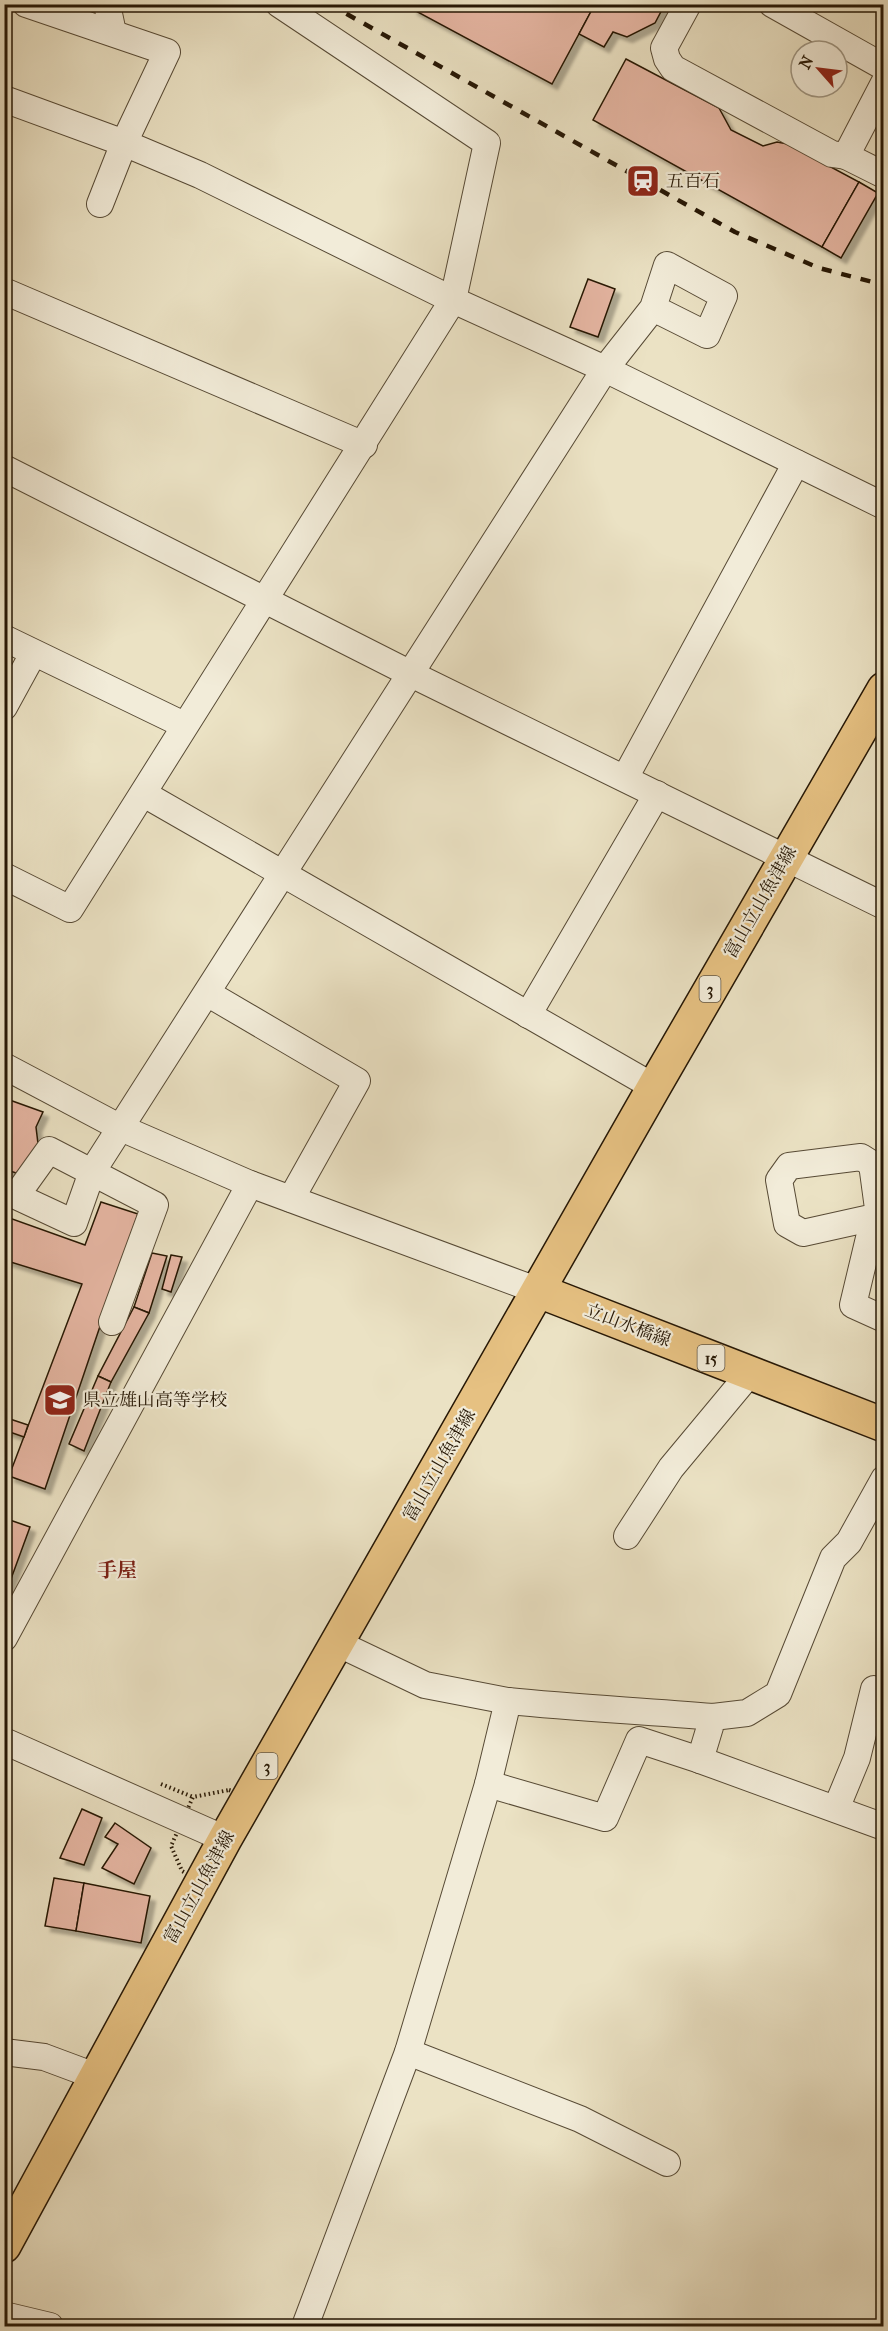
<svg xmlns="http://www.w3.org/2000/svg" width="888" height="2331" font-family="'IM FELL French Canon','Noto Serif JP',serif">
  <defs>
    <filter id="shadow"><feDropShadow dx="5.5" dy="5.5" stdDeviation="1.5" flood-color="#0004"/></filter>
  </defs>
  <rect width="100%" height="100%" fill="#ebe2c4"/>
  <filter id="stains"><feTurbulence type="fractalNoise" baseFrequency=".00333" numOctaves="4"/><feColorMatrix values="0 0 0 0 .2 0 0 0 0 .09 0 0 0 0 .02 0 0 0 .5 -.17"/></filter>
  <radialGradient id="worn" r=".72"><stop offset=".6" stop-color="#630" stop-opacity="0"/><stop offset="1" stop-color="#630" stop-opacity=".3"/></radialGradient>
  <g fill="#e6b6a3" stroke="#261705" stroke-width="1.5" filter="url(#shadow)">
    <path d="M414,4H595L552,84L412,9Z"/>
    <path d="M595,4H665L655,23L627,37L613,32L604,47L579,34Z"/>
    <path d="M626,59L719,108L731,130L763,146L777,142L788,144L859,182L822,247L593,120Z"/>
    <path d="M859,182L878,193L841,258L822,247Z"/>
    <path d="M588,279L615,289L598,337L570,327Z"/>
    <path d="M4,1098L43,1112L36,1127L39,1152L30,1163L16,1173L4,1169Z"/>
    <path d="M101,1202L138,1214L45,1489L9,1476L82,1284L4,1260V1216L85,1245Z"/>
    <path d="M152,1253L167,1256L149,1313L134,1307Z"/>
    <path d="M171,1255L182,1257L171,1292L162,1289Z"/>
    <path d="M134,1307L149,1313L111,1382L98,1376Z"/>
    <path d="M98,1376L111,1382L84,1451L69,1444Z"/>
    <path d="M4,1417L28,1425L24,1437L4,1430Z"/>
    <path d="M4,1518L30,1527L4,1598Z"/>
    <path d="M82,1809L102,1818L84,1865L60,1858Z"/>
    <path d="M115,1823L151,1848L134,1884L102,1868L118,1844L105,1837Z"/>
    <path d="M54,1878L84,1883L76,1931L45,1926Z"/>
    <path d="M84,1883L150,1896L141,1943L76,1931Z"/>
  </g>
  <g fill="none" stroke-linecap="round" stroke-linejoin="round">
    <g stroke="#574a35" stroke-width="28">
      <g id="minor">
        <path d="M26,4L167,52L124,143L100,204"/>
        <path d="M107,4L113,33"/>
        <path d="M688,4L664,48L667,59L673,68L832,154L846,156"/>
        <path d="M772,4L884,67"/>
        <path d="M884,83L846,156L884,175"/>
        <path d="M4,99L124,143L200,175L453,300L605,369L884,506"/>
        <path d="M4,291L364,445"/>
        <path d="M4,468L411,674L884,906"/>
        <path d="M4,638L184,725"/>
        <path d="M4,707L33,654"/>
        <path d="M625,778L796,463"/>
        <path d="M144,794L654,1087"/>
        <path d="M4,876L70,909L453,300L487,143L279,4"/>
        <path d="M207,993L357,1081L291,1199"/>
        <path d="M528,1015L657,794"/>
        <path d="M4,1066L121,1128L250,1184L539,1291"/>
        <path d="M879,1216L872,1164L861,1157L789,1166L779,1180L787,1224L803,1233L884,1215"/>
        <path d="M874,1217L853,1305L884,1319"/>
        <path d="M112,1322L155,1205L49,1150L16,1196L74,1223L92,1172L605,369L653,308L667,265L724,296L707,335L653,308"/>
        <path d="M627,1536L671,1468L750,1373"/>
        <path d="M4,1638L250,1184"/>
        <path d="M508,1701C576,1708 645,1711 713,1717"/>
        <path d="M4,1741L225,1839"/>
        <path d="M700,1760L713,1717L747,1713L778,1694L833,1558L849,1542L884,1479"/>
        <path d="M488,1784L605,1818L639,1740L700,1760L884,1827"/>
        <path d="M836,1809L857,1758L874,1689L884,1692"/>
        <path d="M4,2052L44,2057L95,2076"/>
        <path d="M408,2052L580,2119L667,2163"/>
        <path d="M4,2315L50,2326"/>
        <path d="M305,2326L408,2052L488,1784L508,1701L425,1685L337,1643"/>
      </g>
    </g>
    <g stroke="#261705" stroke-width="36">
      <g id="major">
        <path d="M539,1291L884,1425"/>
        <path d="M4,2246L225,1839L654,1087L884,689"/>
      </g>
    </g>
    <g stroke="#261705" stroke-width="4" stroke-dasharray="1.5 3" stroke-linecap="butt">
      <path d="M161,1784L193,1797"/>
      <path d="M229,1790L249,1797L261,1805L214,1889L182,1871L171,1846L193,1797Z"/>
    </g>
    <use href="#minor" stroke="#f2ecd9" stroke-width="26"/>
    <use href="#major" stroke="#e6c182" stroke-width="33"/>
    <path stroke="#261705" stroke-width="4.5" stroke-dasharray="10 10" stroke-linecap="butt" d="M329,4L735,232L819,268L884,285"/>
  </g>
  <defs>
    <g id="station-square" transform="scale(1.725)"><rect x="-9" y="-9" width="18" height="18" rx="4" fill="#8f2418" stroke="#f2ecd9"/><path d="M-3-6H3Q5-6 5-4V2Q5 4 3 4L4.5 6H3L1.5 4h-3L-3 6H-4.5L-3 4Q-5 4-5 2V-4Q-5-6-3-6ZM-3.5-4v3h7v-3ZM-3.5 1v1.5H-2V1ZM2 1v1.5H3.5V1Z" fill="#fff"/></g>
    <g id="school-square" transform="scale(1.725)"><rect x="-9" y="-9" width="18" height="18" rx="4" fill="#8f2418" stroke="#f2ecd9"/><path d="M0-5L7-2L0 1L-7-2ZM-4 1L0 2.5L4 1V4Q0 6-4 4Z" fill="#fff"/></g>
  </defs>
  <g fill-rule="evenodd">
    <use href="#station-square" x="643" y="181"/>
    <use href="#school-square" x="60" y="1400"/>
  </g>
  <g text-anchor="middle" stroke-width="4.5" stroke-linejoin="round" paint-order="stroke">
    <g fill="#f2ecd9" stroke="#635745" stroke-width="1.5">
      <rect x="699.5" y="976" width="21" height="26" rx="4.5"/>
      <rect x="697.5" y="1345" width="27" height="26" rx="4.5"/>
      <rect x="256.5" y="1753" width="21" height="26" rx="4.5"/>
    </g>
    <g font-size="16" font-weight="bold" fill="#261705">
      <text x="710" y="995">3</text>
      <text x="711" y="1364">15</text>
      <text x="267" y="1772">3</text>
    </g>
    <g font-size="18" fill="#261705" stroke="#f2ecd9" text-anchor="start">
      <text x="666" y="187">五百石</text>
      <text x="83" y="1406">県立雄山高等学校</text>
    </g>
    <g font-size="18" fill="#261705" stroke="#f2ecd9">
      <text transform="translate(760 902) rotate(-60)" y="6">富山立山魚津線</text>
      <text transform="translate(628 1325) rotate(21)" y="6">立山水橋線</text>
      <text transform="translate(439 1465) rotate(-60)" y="6">富山立山魚津線</text>
      <text transform="translate(199 1887) rotate(-61)" y="6">富山立山魚津線</text>
    </g>
    <g font-size="20" font-weight="bold" fill="#7a1f14" stroke="#f2ecd9">
      <text x="117" y="1577">手屋</text>
    </g>
  </g>
  <rect width="888" height="2331" fill="none" stroke="#ebe2c4" stroke-width="24"/>
  <rect x="6" y="6" width="876" height="2319" fill="none" stroke="#261705" stroke-width="3"/>
  <rect x="12" y="12" width="864" height="2307" fill="none" stroke="#261705" stroke-width="1.5"/>
  <g transform="translate(819 69) rotate(298)"><circle r="28" fill="#f2ecd9" stroke="#a09784" stroke-width="1.5"/>
  <path d="M0-4.5L10 22L0 15L-10 22Z" fill="#8f2418"/>
  <text y="-9" font-size="16" font-weight="bold" text-anchor="middle" fill="#261705">N</text>
  </g>
  <rect width="100%" height="100%" filter="url(#stains)"/>
  <rect width="100%" height="100%" fill="url(#worn)"/>
</svg>
